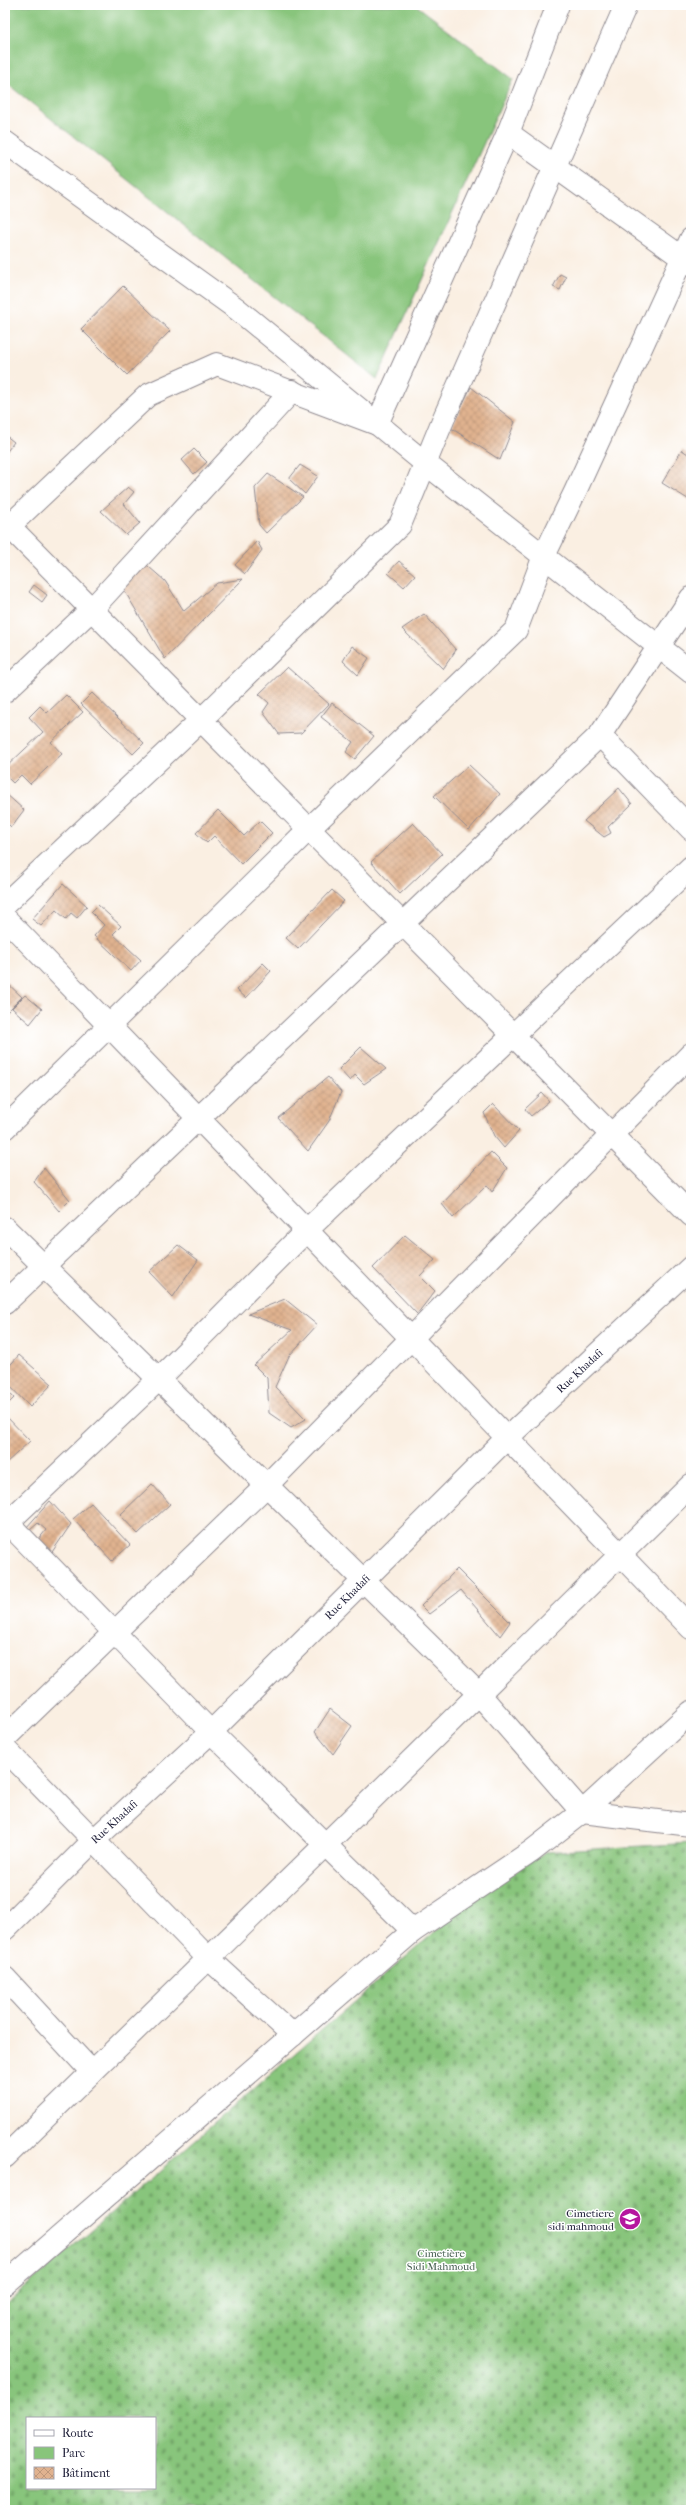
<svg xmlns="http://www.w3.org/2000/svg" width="696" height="2515" font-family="'IM FELL French Canon',serif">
  <defs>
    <pattern id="cemetery-stones" width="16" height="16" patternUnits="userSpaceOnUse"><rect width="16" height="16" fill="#88c57b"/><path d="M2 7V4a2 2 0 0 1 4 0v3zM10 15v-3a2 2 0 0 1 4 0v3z" fill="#75a96b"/></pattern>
    <pattern id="building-cross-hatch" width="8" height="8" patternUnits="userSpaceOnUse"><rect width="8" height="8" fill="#e0b28f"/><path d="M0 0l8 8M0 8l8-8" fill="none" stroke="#c0997c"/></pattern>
  </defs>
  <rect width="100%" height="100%" fill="#fff"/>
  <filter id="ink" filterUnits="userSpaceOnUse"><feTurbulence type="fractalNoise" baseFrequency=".025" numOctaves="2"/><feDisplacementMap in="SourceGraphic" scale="8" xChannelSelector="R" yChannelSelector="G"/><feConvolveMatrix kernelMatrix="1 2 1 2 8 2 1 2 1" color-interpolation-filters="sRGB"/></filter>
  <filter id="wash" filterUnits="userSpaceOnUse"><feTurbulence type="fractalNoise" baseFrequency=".012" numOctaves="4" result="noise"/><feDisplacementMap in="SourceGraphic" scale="16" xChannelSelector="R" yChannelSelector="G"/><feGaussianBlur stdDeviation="0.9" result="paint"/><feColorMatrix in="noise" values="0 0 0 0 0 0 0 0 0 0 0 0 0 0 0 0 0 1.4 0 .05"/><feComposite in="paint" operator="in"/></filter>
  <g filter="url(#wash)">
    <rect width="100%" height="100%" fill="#faefe2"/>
    <path fill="#88c57b" stroke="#55745b" d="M5,5H416L513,79L377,379L5,82Z"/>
    <path fill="url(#cemetery-stones)" stroke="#55745b" fill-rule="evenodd" d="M691,1843V2510H5V2305L476,1896L545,1852ZM27,2418H155V2488H27Z"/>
    <g id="blocks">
      <g fill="url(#building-cross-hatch)">
        <path d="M560,274L566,277L560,290L553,287Z"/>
        <path d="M123,286L170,331L127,375L81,329Z"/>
        <path d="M471,387L515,422L500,460L451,428Z"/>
        <path d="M5,435L14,442L5,454Z"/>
        <path d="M194,449L207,462L194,474L182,460Z"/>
        <path d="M682,450L691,456V485L689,489L691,490V501L662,483Z"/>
        <path d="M300,465L318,476L305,494L289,479Z"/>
        <path d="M268,474L303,497L266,533L259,525L255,488Z"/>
        <path d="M128,487L134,492L124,504L140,523L126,535L101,511Z"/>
        <path d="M257,541L262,550L245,574L235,565Z"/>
        <path d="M141,560L165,581L184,611L217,583L243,579L165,659L121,585Z"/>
        <path d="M399,561L415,575L404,587L388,573Z"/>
        <path d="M34,585L47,595L42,602L29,592Z"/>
        <path d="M424,614L456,650L443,669L402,629Z"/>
        <path d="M352,646L369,658L358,675L343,661Z"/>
        <path d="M287,667L329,704L301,733L279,734L263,712L269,703L259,694Z"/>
        <path d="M92,693L144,743L133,754L81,704Z"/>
        <path d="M66,695L83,712L51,742L62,754L30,784L21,775L13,783L5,775V768L43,732L29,717L40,706L47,713Z"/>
        <path d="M332,703L374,736L355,759L346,752L353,742L321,717Z"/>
        <path d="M469,765L500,794L469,830L434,796Z"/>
        <path d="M619,788L632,804L608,827L611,833L604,837L584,821Z"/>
        <path d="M5,793L24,810L11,827L5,821Z"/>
        <path d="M218,810L244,836L260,821L272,833L241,864L214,836L207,843L196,833Z"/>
        <path d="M413,823L442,854L400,894L371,862Z"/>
        <path d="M63,884L87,906L77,918L71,913L66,919L56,910L41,926L32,919Z"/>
        <path d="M332,890L344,901L298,949L286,938Z"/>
        <path d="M98,905L121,926L113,934L141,960L131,971L94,936L104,925L91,912Z"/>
        <path d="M263,963L271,971L246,998L237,990Z"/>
        <path d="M5,981L22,997L5,1014Z"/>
        <path d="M25,995L42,1009L30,1024L12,1008Z"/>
        <path d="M361,1047L386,1069L364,1084L355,1075L350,1081L339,1069Z"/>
        <path d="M328,1077L341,1092L329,1121L308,1151L278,1118Z"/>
        <path d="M542,1093L549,1101L531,1116L525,1109Z"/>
        <path d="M493,1104L519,1131L504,1148L494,1136L484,1113Z"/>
        <path d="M491,1152L507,1168L492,1192L487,1185L453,1218L442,1204Z"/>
        <path d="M44,1168L70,1200L59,1211L34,1182Z"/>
        <path d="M405,1235L435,1260L420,1276L435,1291L417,1314L373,1268Z"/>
        <path d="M178,1245L198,1260L173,1297L149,1272Z"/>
        <path d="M285,1299L317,1325L289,1356L275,1387L306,1419L291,1428L269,1413L267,1378L254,1365L292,1330L248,1314Z"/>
        <path d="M19,1355L52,1384L30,1407L5,1381V1371Z"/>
        <path d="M5,1388L14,1398L5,1407Z"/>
        <path d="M5,1415L30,1441L5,1464Z"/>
        <path d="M152,1484L170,1504L138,1534L120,1515Z"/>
        <path d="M50,1501L71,1524L50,1555L38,1540L46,1530L38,1523L30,1530L26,1528Z"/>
        <path d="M91,1503L130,1545L112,1561L73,1519Z"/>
        <path d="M457,1569L510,1622L500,1636L461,1590L429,1614L421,1606Z"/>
        <path d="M330,1709L352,1726L333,1754L315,1732Z"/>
      </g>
    </g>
  </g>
  <g filter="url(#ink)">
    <use href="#blocks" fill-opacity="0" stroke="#8e888e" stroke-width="1"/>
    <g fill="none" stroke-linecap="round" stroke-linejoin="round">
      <g stroke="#8e888e" stroke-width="24">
        <g id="minor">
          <path d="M508,133L691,264"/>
          <path d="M5,142L237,309L425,463L691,672"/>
          <path d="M5,522L691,1215"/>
          <path d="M5,530L148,395L217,364L377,424L508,133L558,5"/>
          <path d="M5,691L92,609L292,391"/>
          <path d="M600,735L691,829"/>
          <path d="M5,904L201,720L400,525L443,420L626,5"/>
          <path d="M5,918L691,1628"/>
          <path d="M5,1128L309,829L516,630L544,556L575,492L691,239"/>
          <path d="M5,1228L480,1695L582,1812L691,1825"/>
          <path d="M5,1303L600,735L691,598"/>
          <path d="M5,1520L211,1732L413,1931"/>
          <path d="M5,1525L158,1380L307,1230L691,867"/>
          <path d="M5,1738L266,1486L691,1054"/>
          <path d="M5,1749L207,1957L293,2035"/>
          <path id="s1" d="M5,1929L94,1840L211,1732L507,1438L691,1267"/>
          <path d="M5,1978L92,2072"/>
          <path d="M5,2157C235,1934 463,1710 691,1485"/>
          <path d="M5,2284L413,1931L532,1851L582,1812L691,1712"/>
        </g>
      </g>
      <use href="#minor" stroke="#fff" stroke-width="22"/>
    </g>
  </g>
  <defs>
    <g id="school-disc" transform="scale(1.15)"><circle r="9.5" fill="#b5179e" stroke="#fff"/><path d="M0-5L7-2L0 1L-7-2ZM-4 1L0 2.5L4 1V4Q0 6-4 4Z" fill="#fff"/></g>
  </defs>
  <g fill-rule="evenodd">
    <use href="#school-disc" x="630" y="2219"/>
  </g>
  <g text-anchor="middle" stroke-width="3" stroke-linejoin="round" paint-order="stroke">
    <g font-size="11" fill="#22223b" stroke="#fff">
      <text dy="4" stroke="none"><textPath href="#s1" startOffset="801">Rue Khadafi</textPath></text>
      <text dy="4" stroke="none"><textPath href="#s1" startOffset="477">Rue Khadafi</textPath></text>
      <text dy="4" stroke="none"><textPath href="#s1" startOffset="153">Rue Khadafi</textPath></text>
    </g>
    <g font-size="11" fill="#22223b" stroke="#fff" text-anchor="end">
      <text x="614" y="2217">Cimetiere<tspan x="614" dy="13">sidi mahmoud</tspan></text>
    </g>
    <g font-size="11" fill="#4b6355" stroke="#fff">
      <text x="441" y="2257">Cimetière<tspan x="441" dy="13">Sidi Mahmoud</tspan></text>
    </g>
  </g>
  <rect width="696" height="2515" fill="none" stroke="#fff" stroke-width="20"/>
  <rect x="26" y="2417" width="130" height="72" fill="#ffffff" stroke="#a7a7b1"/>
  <rect x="34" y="2430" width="20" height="6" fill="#ffffff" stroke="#a7a7b1"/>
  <text x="62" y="2437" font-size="12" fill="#22223b">Route</text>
  <rect x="34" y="2447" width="20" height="12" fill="#88c57b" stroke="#a7a7b1"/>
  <text x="62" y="2457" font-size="12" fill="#22223b">Parc</text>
  <rect x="34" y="2467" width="20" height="12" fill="url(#building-cross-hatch)" stroke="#a7a7b1"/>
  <text x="62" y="2477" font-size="12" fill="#22223b">Bâtiment</text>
</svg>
